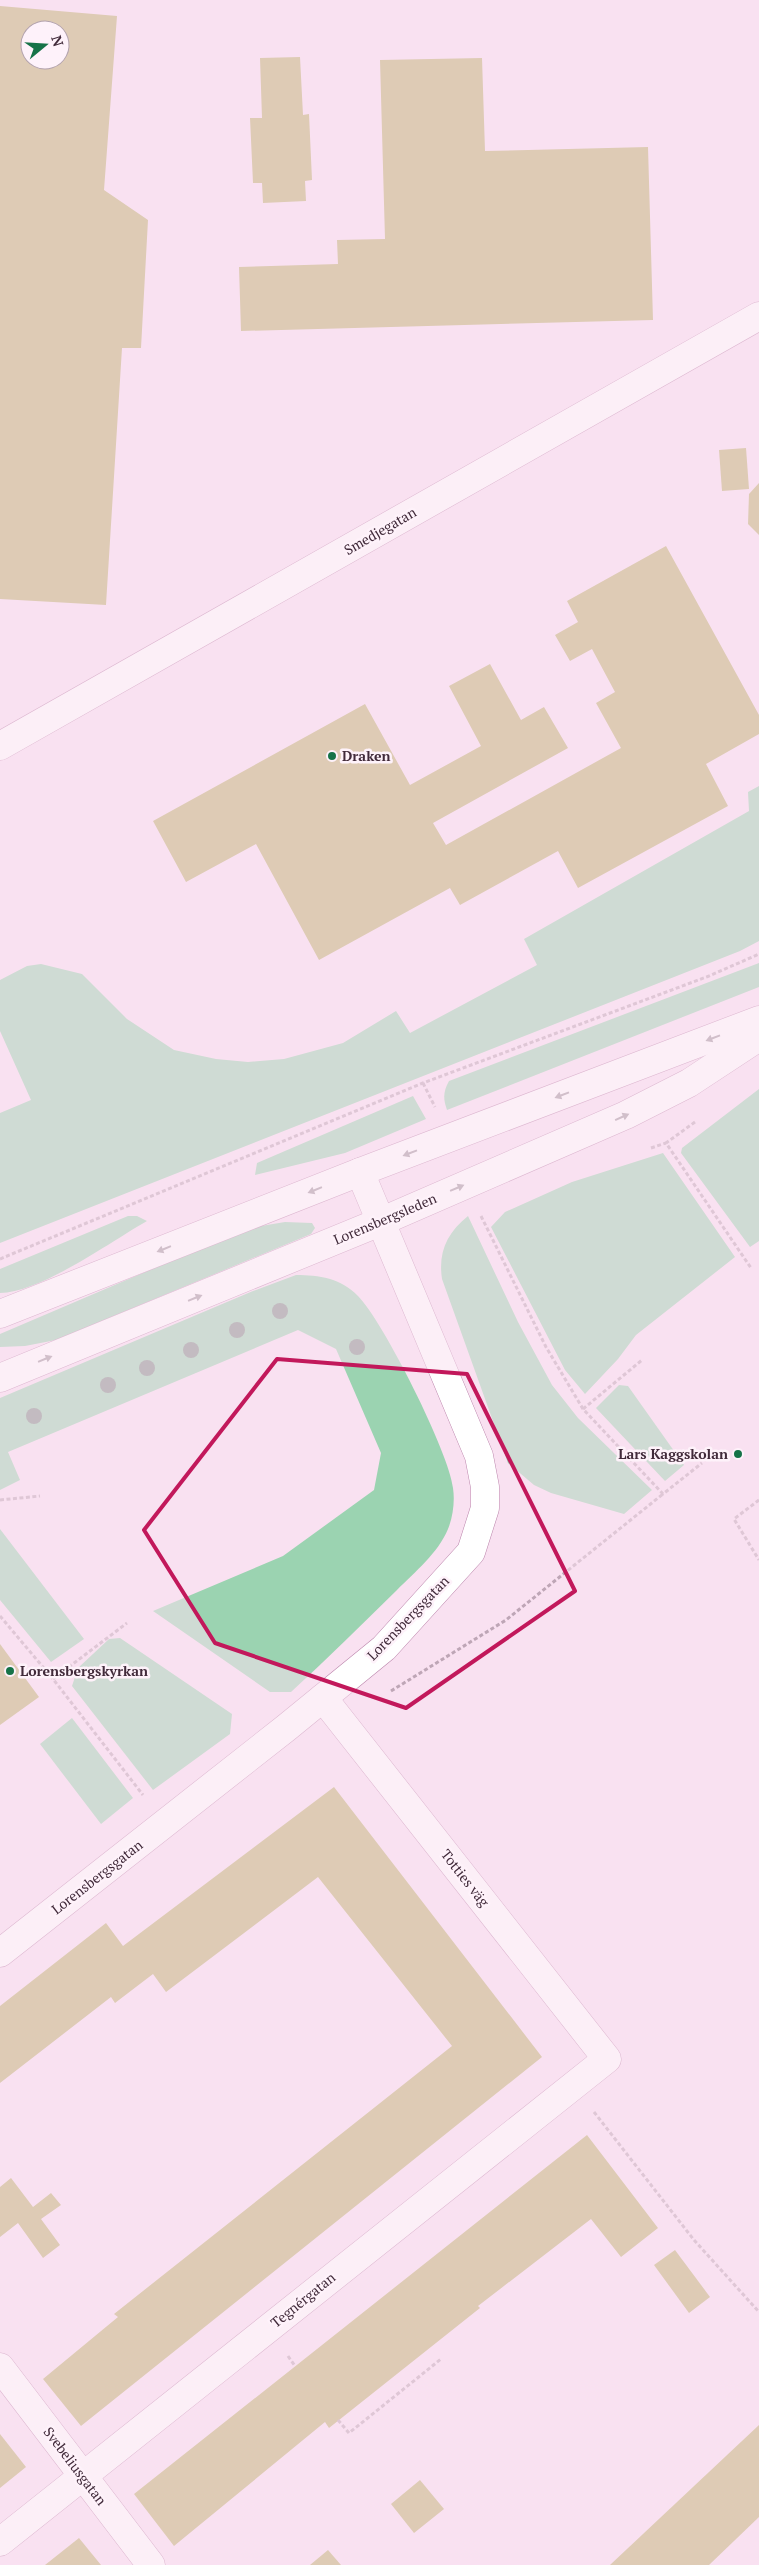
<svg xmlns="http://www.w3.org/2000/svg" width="759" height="2565" font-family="'PT Serif',serif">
  <rect width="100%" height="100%" fill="#f9e1f1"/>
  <g fill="#9bd3b1">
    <path d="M759,786V941L740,951L0,1243V1113L31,1100L0,1031V980L27,966L41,964L82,974L127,1019L174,1050L216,1059L248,1062L284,1059L343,1043L396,1011L410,1033L537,965L524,939L749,811L748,792Z"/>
    <path d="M759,963V987L447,1110C443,1099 443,1092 449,1081Z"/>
    <path d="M759,1089V1241L750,1247L681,1153L682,1148Z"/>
    <path d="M413,1096L426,1119L345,1153L255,1175L257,1163Z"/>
    <path d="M663,1153L735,1257L636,1335L618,1359L585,1394L565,1370L491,1227L505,1212L572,1182Z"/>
    <path d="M128,1216H137L147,1221C110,1242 42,1292 0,1293V1269Z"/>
    <path d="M468,1216L518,1322L552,1385L578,1418L652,1490L624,1514L551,1493L534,1485L508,1463L442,1279C438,1252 447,1233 468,1216Z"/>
    <path d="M285,1222L312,1223L315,1228L311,1234L56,1340L25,1346L0,1347V1334L220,1240L255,1227Z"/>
    <path d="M296,1275C319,1275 341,1278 358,1296C383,1321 450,1454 453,1488C455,1501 453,1517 448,1529C438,1553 415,1572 397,1590C362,1624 327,1659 291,1692H270L153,1611L283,1556L374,1490L381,1453L336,1349L298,1330L8,1452L20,1480L0,1490V1398L253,1291Z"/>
    <path d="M619,1385L628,1386L684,1465L665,1481L596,1408Z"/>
    <path d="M0,1529L84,1639L51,1662L0,1600Z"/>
    <path d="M120,1638L232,1714L230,1734L153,1790L72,1686L78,1668L109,1639Z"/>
    <path d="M72,1718L133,1798L101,1824L40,1744Z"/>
  </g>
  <g fill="#bcaf6e" fill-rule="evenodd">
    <path d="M0,6L117,16L104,190L148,220L141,348H122L106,605L0,599ZM30,30H60V60H30Z"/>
    <path d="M300,57L303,115L309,114L312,180L305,181L306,201L263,203L262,183H253L250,118H262L260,58Z"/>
    <path d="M482,58L485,151L648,147L653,320L241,331L239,267L338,264L337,240L385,239L380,60Z"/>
    <path d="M746,448L749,489L722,491L719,450Z"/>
    <path d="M759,483V535L748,524L749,494Z"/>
    <path d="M666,546L759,715V734L706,764L728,806L578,888L558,851L460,905L450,888L319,960L256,844L186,882L153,821L365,704L410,785L481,746L449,686L490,664L521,720L544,707L568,748L433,823L446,845L621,748L596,703L615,692L592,649L570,661L555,635L578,622L567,601Z"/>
    <path d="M0,1644L39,1697L0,1725Z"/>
    <path d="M334,1787L542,2057L81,2426L43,2379L118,2317L114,2314L452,2046L318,1877L166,1992L153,1974L115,2003L111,1997L0,2083V2006L106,1923L123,1946Z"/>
    <path d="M587,2135L658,2228L621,2257L591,2219L478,2306L480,2308L329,2428L325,2422L174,2546L134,2494Z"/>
    <path d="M11,2178L33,2207L51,2193L61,2205L41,2219L60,2245L43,2258L18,2223L0,2237V2187Z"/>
    <path d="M675,2250L710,2297L689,2313L654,2265Z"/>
    <path d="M759,2425V2517L709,2565H610Z"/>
    <path d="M0,2434L26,2467L0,2488Z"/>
    <path d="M420,2480L444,2509L414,2533L391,2504Z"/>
    <path d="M79,2538L101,2565H45Z"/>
    <path d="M328,2550L341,2565H310Z"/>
  </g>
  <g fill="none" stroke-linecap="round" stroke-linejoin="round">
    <g stroke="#bb84ab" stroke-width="29">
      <g id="street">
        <path d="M0,746L759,316"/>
        <path d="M0,1953L286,1728L384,1648L471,1552L485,1508V1487L479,1456L360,1172"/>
        <path d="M0,2367L151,2565"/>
        <path d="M0,2542L607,2059L323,1698"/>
      </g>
    </g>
    <g stroke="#bb84ab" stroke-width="29">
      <g id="secondary">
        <path d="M0,1314L360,1172L759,1020"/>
        <path d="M0,1378L380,1222L626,1115L689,1083L759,1037"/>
      </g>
    </g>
    <g stroke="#bea6b6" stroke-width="3" stroke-dasharray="4 2.5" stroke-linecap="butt">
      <path d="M423,1083L435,1107"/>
      <path d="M695,1122L666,1143L751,1268"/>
      <path d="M651,1148L666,1143"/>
      <path d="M481,1216L546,1347L583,1409L663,1494L702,1463"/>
      <path d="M0,1259L423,1083L709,976L759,954"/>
      <path d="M583,1409L642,1360"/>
      <path d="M0,1500L40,1496"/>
      <path d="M759,1500L734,1519L759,1560"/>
      <path d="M0,1616L53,1679L143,1795"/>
      <path d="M53,1679L127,1623"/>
      <path d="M391,1691L506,1620L663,1494"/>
      <path d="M594,2112L694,2240L759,2312"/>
      <path d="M288,2356L295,2366"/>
      <path d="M338,2420L349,2433L441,2359"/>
    </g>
    <use href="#street" stroke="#fff" stroke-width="28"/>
    <use href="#secondary" stroke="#fff" stroke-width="28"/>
  </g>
  <g fill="#818c87">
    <circle cx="280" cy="1311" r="8"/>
    <circle cx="237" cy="1330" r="8"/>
    <circle cx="357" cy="1347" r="8"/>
    <circle cx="191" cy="1350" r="8"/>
    <circle cx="147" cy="1368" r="8"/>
    <circle cx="108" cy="1385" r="8"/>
    <circle cx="34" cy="1416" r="8"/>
  </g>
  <defs><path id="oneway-solid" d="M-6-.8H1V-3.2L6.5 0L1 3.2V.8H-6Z" transform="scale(1.25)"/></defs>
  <g fill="#a0949c">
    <use href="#oneway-solid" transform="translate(713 1038) rotate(159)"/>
    <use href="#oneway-solid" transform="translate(562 1095) rotate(159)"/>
    <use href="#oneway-solid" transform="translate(622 1117) rotate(-24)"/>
    <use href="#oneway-solid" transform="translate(410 1153) rotate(159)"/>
    <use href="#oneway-solid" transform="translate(457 1188) rotate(-23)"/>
    <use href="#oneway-solid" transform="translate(315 1190) rotate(158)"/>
    <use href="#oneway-solid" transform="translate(164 1249) rotate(158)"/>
    <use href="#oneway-solid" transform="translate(195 1298) rotate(-22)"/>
    <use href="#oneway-solid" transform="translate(45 1359) rotate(-22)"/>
  </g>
  <path d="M0 0H759V2565H0ZM277,1359L467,1374L575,1591L406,1708L215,1643L144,1530Z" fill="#f9e1f1" fill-opacity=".55" fill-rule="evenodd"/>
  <path fill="none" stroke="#c2185b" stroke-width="4" stroke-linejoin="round" d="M277,1359L467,1374L575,1591L406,1708L215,1643L144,1530Z"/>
  <g fill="#167348" stroke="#fef2fa" stroke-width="2">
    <circle cx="332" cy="756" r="5"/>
    <circle cx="738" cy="1454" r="5"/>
    <circle cx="10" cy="1671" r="5"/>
  </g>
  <g text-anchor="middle" stroke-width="5" stroke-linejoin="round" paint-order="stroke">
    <g font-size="14" fill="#412a3a" stroke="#fef2fa">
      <text transform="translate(380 531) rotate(-30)" y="5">Smedjegatan</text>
      <text transform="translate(385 1219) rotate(-23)" y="5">Lorensbergsleden</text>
      <text transform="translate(408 1618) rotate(-46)" y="5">Lorensbergsgatan</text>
      <text transform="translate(97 1877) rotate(-38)" y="5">Lorensbergsgatan</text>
      <text transform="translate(465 1878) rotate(52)" y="5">Totties väg</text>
      <text transform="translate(303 2300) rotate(-39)" y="5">Tegnérgatan</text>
      <text transform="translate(75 2466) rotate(53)" y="5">Svebeliusgatan</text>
    </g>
    <g font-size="14" font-weight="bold" fill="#412a3a" stroke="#fef2fa" text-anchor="start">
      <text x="342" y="761">Draken</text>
      <text x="728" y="1459" text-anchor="end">Lars Kaggskolan</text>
      <text x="20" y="1676">Lorensbergskyrkan</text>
    </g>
  </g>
  <g transform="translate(45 45) rotate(72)"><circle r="24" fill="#fef2fa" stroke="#b2a2ad"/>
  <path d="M0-4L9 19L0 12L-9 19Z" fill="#167348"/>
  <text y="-8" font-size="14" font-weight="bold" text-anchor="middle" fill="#412a3a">N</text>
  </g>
</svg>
